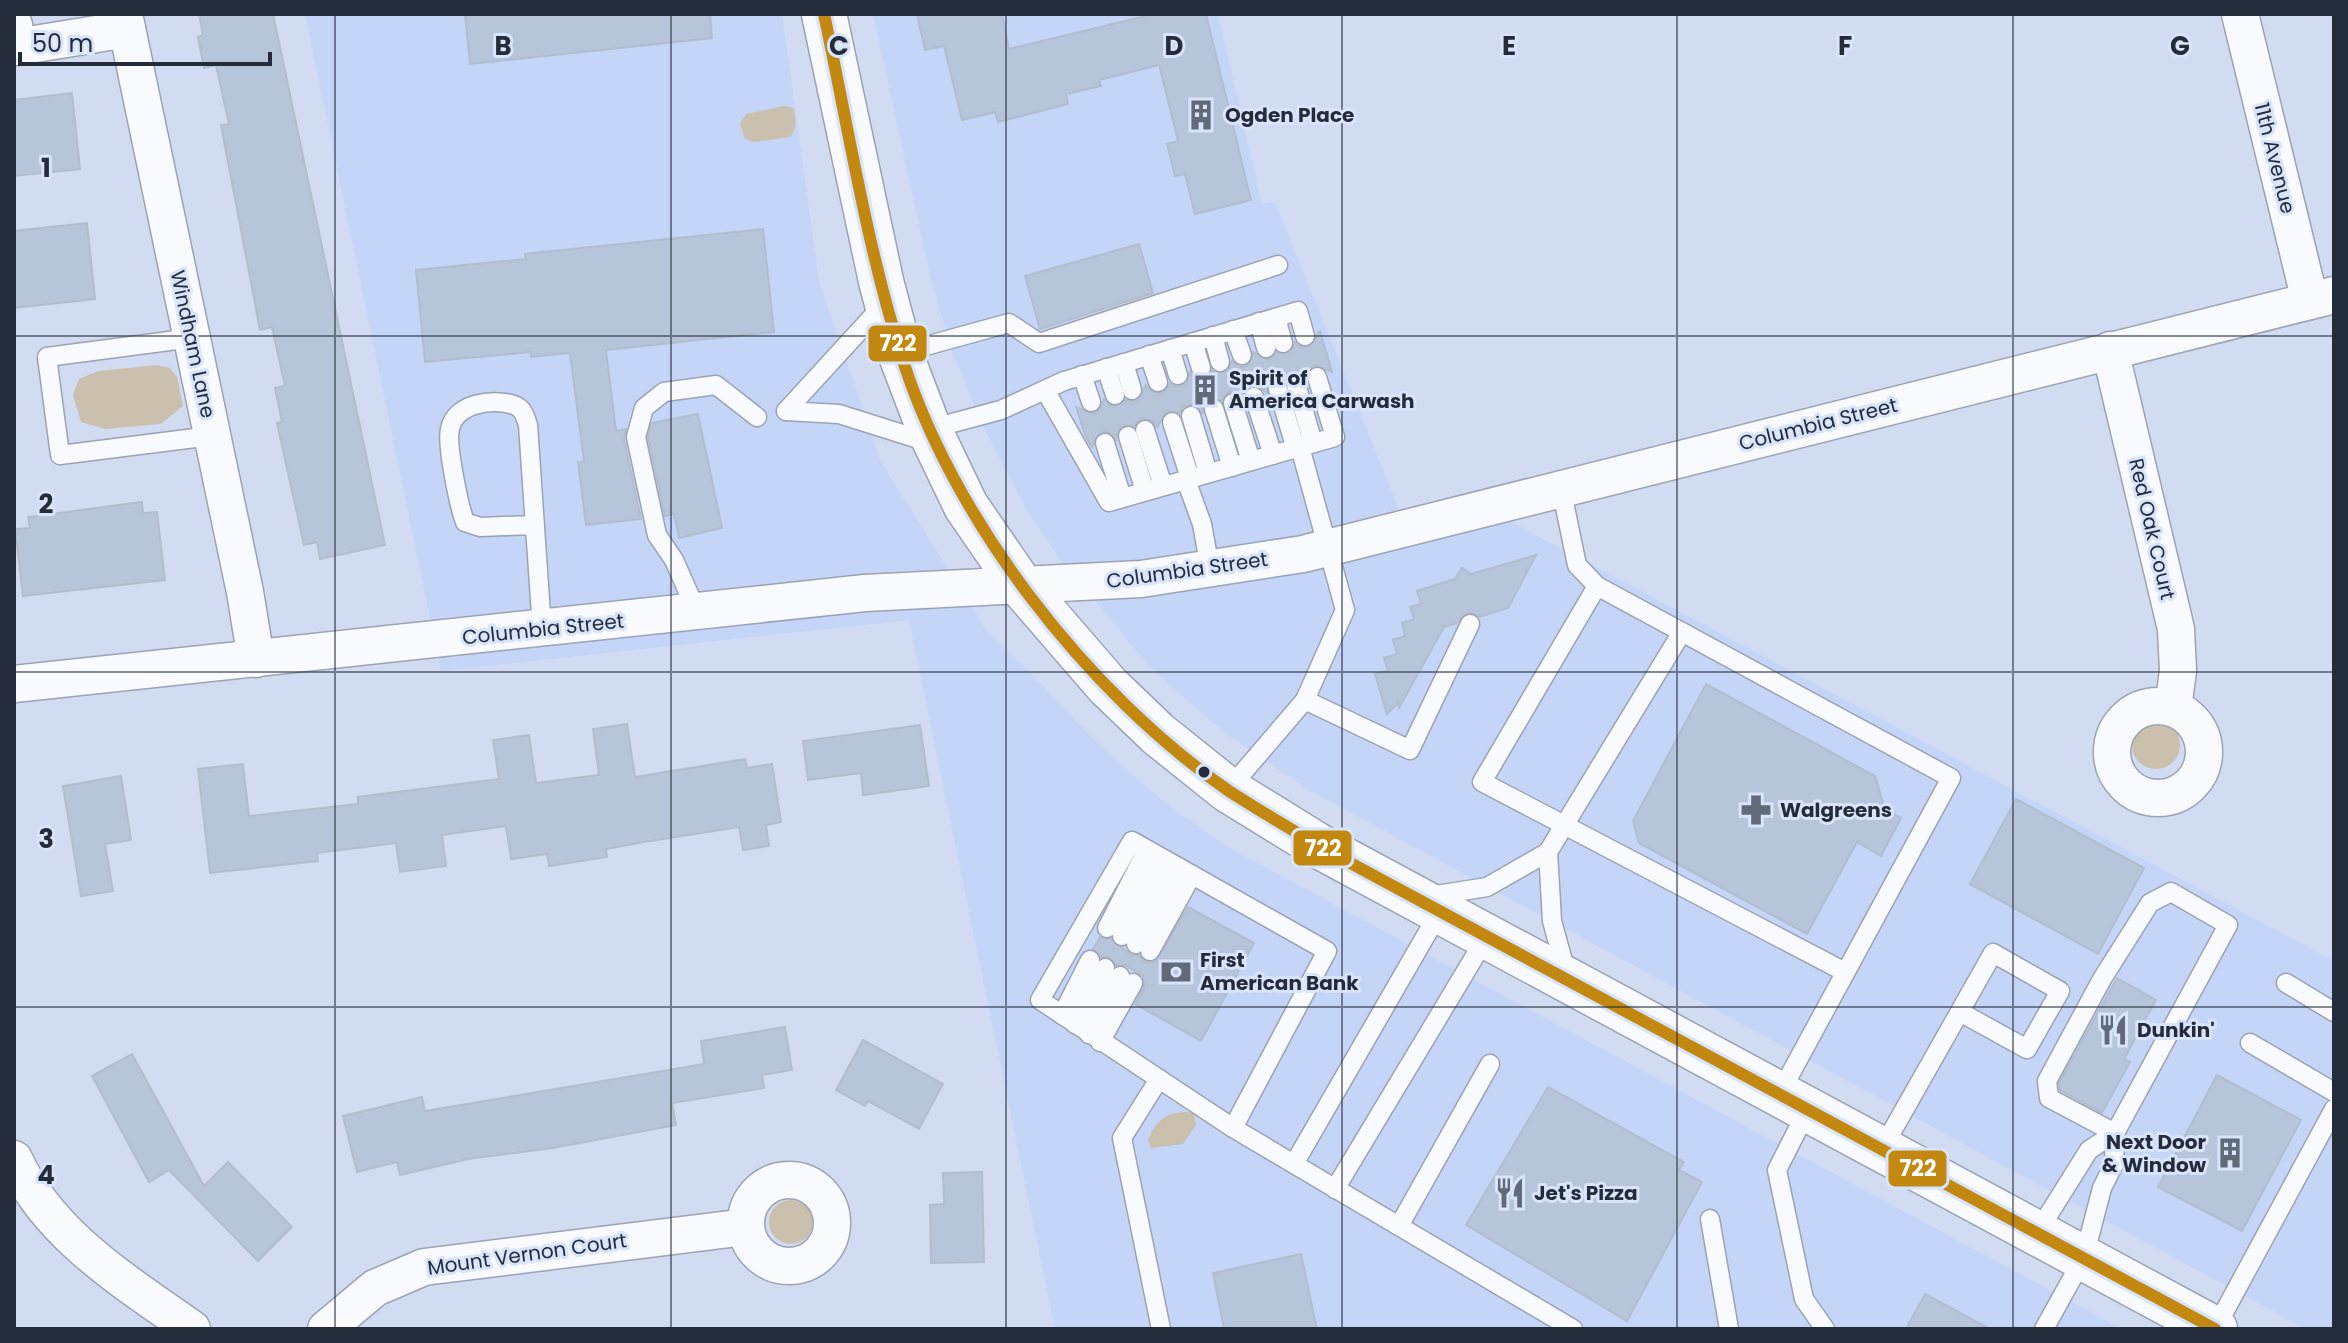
<svg xmlns="http://www.w3.org/2000/svg" width="2348" height="1343" font-family="Poppins,sans-serif">
  <rect width="100%" height="100%" fill="#d1dcf2"/>
  <g fill="#c4d5f8">
    <path d="M305,14H782L819,281L881,462L987,631L1026,668L1092,738L1160,799L1226,846L2122,1329H1055L909,620L441,671Z"/>
    <path d="M873,14H1218L1262,204L1275,202L1407,529L1504,518L2334,961V1329H2306L1307,789L1221,730L1150,667L1061,560L1029,514L984,428L954,356L932,284Z"/>
  </g>
  <g fill="#cac0ad">
    <path d="M784,106L793,108C796,119 798,127 790,137L754,142L745,139L740,124L746,114Z"/>
    <path d="M157,365L170,368L177,377L183,406L161,424L105,429L81,422L73,395L79,379L98,371Z"/>
    <circle cx="2156" cy="745" r="24"/>
    <path d="M1188,1112L1194,1115L1196,1125L1183,1144L1151,1148L1148,1140C1156,1121 1165,1112 1188,1112Z"/>
    <circle cx="791" cy="1222" r="22"/>
  </g>
  <g fill="#b6c5d9" stroke="#b2bdcd" stroke-width="2">
    <path d="M199,14H273L385,545L320,559L317,542L304,545L277,423L282,422L275,388L285,386L272,327L260,330L221,125L229,124L216,65L204,68L198,37L203,35Z"/>
    <path d="M465,14H710L712,38L470,64Z"/>
    <path d="M917,14H1002L1009,49L1154,14H1206L1251,200L1195,214L1185,174L1175,176L1167,144L1178,141L1159,65L1099,80L1101,86L1066,94L1068,104L998,122L995,112L962,120L944,46L925,50Z"/>
    <path d="M72,93L80,169L14,176V100Z"/>
    <path d="M87,223L95,299L14,308V231Z"/>
    <path d="M763,229L774,332L606,350L616,431L626,429L624,440L641,519L586,525L578,462H584L570,353L531,357V352L425,362L416,270L526,259L525,254Z"/>
    <path d="M1139,244L1153,293L1040,329L1025,276Z"/>
    <path d="M1320,331L1332,372L1314,365L1305,377L1293,372L1285,380L1274,378L1267,386V393L1256,385L1246,388L1242,396L1230,391L1222,400H1206L1203,413L1193,404L1183,407L1180,413L1168,411L1157,427L1152,421L1142,418L1134,426L1120,427L1116,440L1108,432H1101L1092,447L1086,437L1076,407L1094,414L1100,409L1104,399L1113,407L1126,400L1136,401L1146,385L1151,391L1161,394L1170,384L1176,387L1186,384L1190,372L1193,377L1204,380L1212,371H1228L1232,361L1239,367L1247,366L1253,352L1268,360L1277,353L1291,352L1295,342L1301,347H1309Z"/>
    <path d="M698,414L722,528L679,538L674,514L665,516L648,437L652,423Z"/>
    <path d="M142,502L143,513L157,512L165,580L23,596L15,529L30,528L28,517Z"/>
    <path d="M1536,555L1508,608L1479,617L1468,612L1457,623L1444,627L1399,708L1398,703L1387,714L1375,674L1388,671L1384,658L1397,654L1393,640L1405,636L1402,623L1414,619L1410,607L1421,604L1417,591L1455,579L1462,568L1471,574Z"/>
    <path d="M1706,684L1875,776L1885,809L1901,818L1881,856L1857,842L1807,934L1639,843L1633,821Z"/>
    <path d="M627,724L635,777L745,759L747,768L772,764L781,822L766,825L769,846L743,850L739,827L644,842L606,849L607,857L549,866L547,854L511,859L506,826L442,835L446,866L400,872L396,843L317,853L318,861L210,873L198,769L243,764L249,816L358,804V797L499,779L493,740L529,735L536,783L599,775L593,729Z"/>
    <path d="M920,725L929,786L863,795L861,773L808,780L803,741Z"/>
    <path d="M121,776L131,840L105,844L113,891L81,896L63,786Z"/>
    <path d="M2016,799L2144,868L2098,954L1970,884Z"/>
    <path d="M1188,907L1254,943L1201,1041L1135,1004L1144,988L1143,976L1125,965H1116L1110,957H1101L1093,949L1100,937L1111,939L1131,955H1139L1145,962H1155Z"/>
    <path d="M2117,978L2156,1000L2124,1059L2130,1062L2102,1113L2060,1090L2059,1083Z"/>
    <path d="M785,1027L792,1070L762,1075L764,1088L672,1103L676,1125L553,1148L468,1159L400,1175L397,1162L357,1172L343,1116L422,1097L425,1111L704,1064L701,1041Z"/>
    <path d="M863,1040L943,1084L919,1129L868,1101L865,1106L836,1090Z"/>
    <path d="M132,1054L204,1186L228,1162L292,1227L258,1261L169,1170L149,1182L92,1076Z"/>
    <path d="M2217,1075L2301,1120L2242,1231L2158,1187Z"/>
    <path d="M1548,1087L1684,1162L1679,1170L1702,1182L1627,1321L1466,1225Z"/>
    <path d="M982,1172L984,1262L931,1263L930,1205L944,1204L943,1173Z"/>
    <path d="M1301,1254L1317,1329H1224L1213,1273Z"/>
    <path d="M1925,1294L1990,1329H1906Z"/>
  </g>
  <g fill="none" stroke-linecap="round" stroke-linejoin="round">
    <g stroke="#9ba3b4" stroke-width="21">
      <g id="lane">
        <path d="M1276,318L1283,343"/>
        <path d="M1259,322L1266,348"/>
        <path d="M1233,330L1242,355"/>
        <path d="M1213,336L1220,362"/>
        <path d="M192,338L47,357L60,455L211,436"/>
        <path d="M1193,342L1201,368"/>
        <path d="M1170,349L1178,375"/>
        <path d="M900,353L1009,323L1039,343L1278,265"/>
        <path d="M1149,355L1158,382"/>
        <path d="M1124,363L1132,390"/>
        <path d="M1106,368L1115,395"/>
        <path d="M1082,375L1091,402"/>
        <path d="M1296,384L1313,443"/>
        <path d="M1278,389L1296,449"/>
        <path d="M1045,390L1109,502L1335,437L1317,377"/>
        <path d="M1254,397L1273,455"/>
        <path d="M1233,403L1251,461"/>
        <path d="M1214,409L1232,467"/>
        <path d="M786,411L839,414L931,443"/>
        <path d="M786,411L884,304"/>
        <path d="M1191,416L1208,473"/>
        <path d="M1172,422L1190,478"/>
        <path d="M930,429L1001,410L1064,381L1298,311L1305,336"/>
        <path d="M1145,430L1163,486"/>
        <path d="M1128,436L1145,491"/>
        <path d="M1105,443L1122,498"/>
        <path d="M1186,480L1202,524L1210,568"/>
        <path d="M1561,488L1577,565L1597,586"/>
        <path d="M533,525L480,527L465,522C459,506 446,444 450,429C455,403 493,398 514,405C523,408 525,416 528,425L542,629"/>
        <path d="M697,612L674,560L657,535L636,437L644,408L664,392L716,385L757,417"/>
        <path d="M1305,700L1410,750L1470,624"/>
        <path d="M1228,790L1305,700L1345,610L1300,447"/>
        <path d="M1548,852L1552,921L1566,972"/>
        <path d="M1430,896L1487,887L1548,852L1682,632"/>
        <path d="M1107,928L1147,850"/>
        <path d="M1122,936L1162,859"/>
        <path d="M1136,944L1178,867"/>
        <path d="M1150,951L1192,875"/>
        <path d="M2286,983L2334,1012"/>
        <path d="M1062,1015L1090,960"/>
        <path d="M1075,1024L1105,968"/>
        <path d="M1089,1034L1120,976"/>
        <path d="M1100,1042L1133,983"/>
        <path d="M2250,1043L2334,1092"/>
        <path d="M1159,1079L1122,1138L1161,1329"/>
        <path d="M1780,1093L1951,778L1597,586L1482,782L1845,972"/>
        <path d="M1808,1109L1777,1170L1804,1299L1825,1329"/>
        <path d="M1233,1128L1327,951L1132,841L1040,1000L1233,1128L1573,1329"/>
        <path d="M1882,1149L1993,953L2060,991L2027,1049L1960,1012"/>
        <path d="M1294,1164L1440,911"/>
        <path d="M1335,1189L1487,936"/>
        <path d="M1710,1219L1729,1329"/>
        <path d="M1399,1226L1490,1064"/>
        <path d="M2037,1233L2089,1150L2115,1133"/>
        <path d="M2044,1329L2084,1257L2102,1188L2114,1164L2115,1133L2228,925L2171,892L2150,903L2102,979L2047,1081L2049,1098L2115,1133"/>
        <path d="M2215,1329L2334,1109"/>
      </g>
    </g>
    <g stroke="#9ba3b4" stroke-width="39">
      <g id="street">
        <path d="M124,14L245,592L256,659"/>
        <path d="M2240,14L2310,301"/>
        <path d="M14,25L17,47L127,29"/>
        <path d="M2110,350L2176,629L2178,671L2173,708"/>
        <path d="M14,684L865,593L1141,579L1303,554L2334,295"/>
        <circle cx="2158" cy="752" r="46"/>
        <path d="M14,1159C49,1236 126,1282 192,1329"/>
        <circle cx="789" cy="1223" r="43"/>
        <path d="M326,1329L375,1288L424,1267L746,1227"/>
      </g>
    </g>
    <g stroke="#9ba3b4" stroke-width="47">
      <path id="primary" d="M824,14L881,281L900,353L929,429L966,506L1019,583L1108,686L1158,734L1228,790L1317,845L2215,1329"/>
    </g>
    <use href="#lane" stroke="#f8fafd" stroke-width="18"/>
    <use href="#street" stroke="#f8fafd" stroke-width="36"/>
    <use href="#primary" stroke="#f8fafd" stroke-width="44"/>
    <g stroke="#d8e4fc" stroke-width="18">
      <path id="bus-1" d="M824,14C848,126 866,242 900,351C950,517 1087,693 1229,791C1258,810 1288,827 1317,845L2215,1329"/>
    </g>
    <use href="#bus-1" stroke="#c2880f" stroke-width="12"/>
  </g>
  <path fill="none" stroke="#242c3b" stroke-width="2" stroke-opacity="0.55" d="M335,14V1329M671,14V1329M1006,14V1329M1342,14V1329M1677,14V1329M2013,14V1329M14,336H2334M14,672H2334M14,1007H2334"/>
  <defs>
    <g id="building-bare" transform="scale(2.4)"><path d="M-4-6H4V6H1V3H-1V6H-4ZM-2.5-4.3h1.7v1.8h-1.7ZM.8-4.3h1.7v1.8H.8ZM-2.5-1h1.7V.8h-1.7ZM.8-1h1.7V.8H.8Z" fill="#616a7b" stroke="#d8e4fc" stroke-width="2.5" paint-order="stroke"/></g>
    <g id="pharmacy-bare" transform="scale(2.4)"><path d="M-2-6h4v4h4v4h-4v4h-4v-4h-4v-4h4Z" fill="#616a7b" stroke="#d8e4fc" stroke-width="2.5" paint-order="stroke"/></g>
    <g id="bank-bare" transform="scale(2.4)"><path d="M-6-4H6V4H-6ZM0-2.3a2.3 2.3 0 1 0 0 4.6a2.3 2.3 0 1 0 0-4.6Z" fill="#616a7b" stroke="#d8e4fc" stroke-width="2.5" paint-order="stroke"/></g>
    <g id="restaurant-bare" transform="scale(2.4)"><path d="M-5-6h1v4h1v-4h1v4h1v-4h1v5L-1.5 .5V6h-2V.5L-5-1ZM5-6V6H3V1.5H1.5Q1.5-4 5-6Z" fill="#616a7b" stroke="#d8e4fc" stroke-width="2.5" paint-order="stroke"/></g>
  </defs>
  <g fill-rule="evenodd">
    <use href="#building-bare" x="1201" y="115"/>
    <use href="#building-bare" x="1205" y="390"/>
    <use href="#pharmacy-bare" x="1756" y="810"/>
    <use href="#bank-bare" x="1176" y="972"/>
    <use href="#restaurant-bare" x="2113" y="1030"/>
    <use href="#building-bare" x="2230" y="1153"/>
    <use href="#restaurant-bare" x="1510" y="1193"/>
  </g>
  <circle fill="#242c3b" stroke="#d8e4fc" stroke-width="3" cx="1204" cy="772" r="7"/>
  <g text-anchor="middle" stroke-width="6" stroke-linejoin="round" paint-order="stroke">
    <g font-size="20" font-weight="bold" fill="#242c3b" stroke="#d8e4fc" text-anchor="start">
      <text x="1225" y="122">Ogden Place</text>
      <text x="1229" y="385">Spirit of<tspan x="1229" dy="23">America Carwash</tspan></text>
      <text x="1780" y="817">Walgreens</text>
      <text x="1200" y="967">First<tspan x="1200" dy="23">American Bank</tspan></text>
      <text x="2137" y="1037">Dunkin'</text>
      <text x="2206" y="1149" text-anchor="end">Next Door<tspan x="2206" dy="23">&amp; Window</tspan></text>
      <text x="1534" y="1200">Jet's Pizza</text>
    </g>
    <g font-size="20" fill="#242c3b" stroke="#d8e4fc">
      <text transform="translate(2275 158) rotate(76)" y="7">11th Avenue</text>
      <text transform="translate(193 344) rotate(78)" y="7">Windham Lane</text>
      <text transform="translate(1818 424) rotate(-14)" y="7">Columbia Street</text>
      <text transform="translate(2152 529) rotate(77)" y="7">Red Oak Court</text>
      <text transform="translate(1187 570) rotate(-8)" y="7">Columbia Street</text>
      <text transform="translate(543 629) rotate(-6)" y="7">Columbia Street</text>
      <text transform="translate(527 1254) rotate(-8)" y="7">Mount Vernon Court</text>
    </g>
  </g>
  <g font-size="26" text-anchor="middle" font-weight="bold" fill="#242c3b" stroke="#d8e4fc" stroke-width="6" stroke-linejoin="round" paint-order="stroke">
    <text x="503" y="55">B</text>
    <text x="839" y="55">C</text>
    <text x="1174" y="55">D</text>
    <text x="1509" y="55">E</text>
    <text x="1845" y="55">F</text>
    <text x="2180" y="55">G</text>
    <text x="46" y="177">1</text>
    <text x="46" y="513">2</text>
    <text x="46" y="848">3</text>
    <text x="46" y="1184">4</text>
  </g>
  <g stroke="#d8e4fc" stroke-width="3">
    <rect x="867" y="324" width="61" height="39" rx="8" fill="#c2880f"/>
    <rect x="1292" y="829" width="61" height="38" rx="8" fill="#c2880f"/>
    <rect x="1887" y="1149" width="61" height="39" rx="8" fill="#c2880f"/>
  </g>
  <g font-size="22" text-anchor="middle" font-weight="bold" fill="#fff">
    <text x="898" y="351">722</text>
    <text x="1323" y="856">722</text>
    <text x="1918" y="1176">722</text>
  </g>
  <rect width="2348" height="1343" fill="none" stroke="#242c3b" stroke-width="32"/>
  <path d="M20 52v12h250v-12" fill="none" stroke="#242c3b" stroke-width="4"/>
  <text x="32" y="52" font-size="24" fill="#242c3b" stroke="#d8e4fc" stroke-width="6" paint-order="stroke">50 m</text>
</svg>
